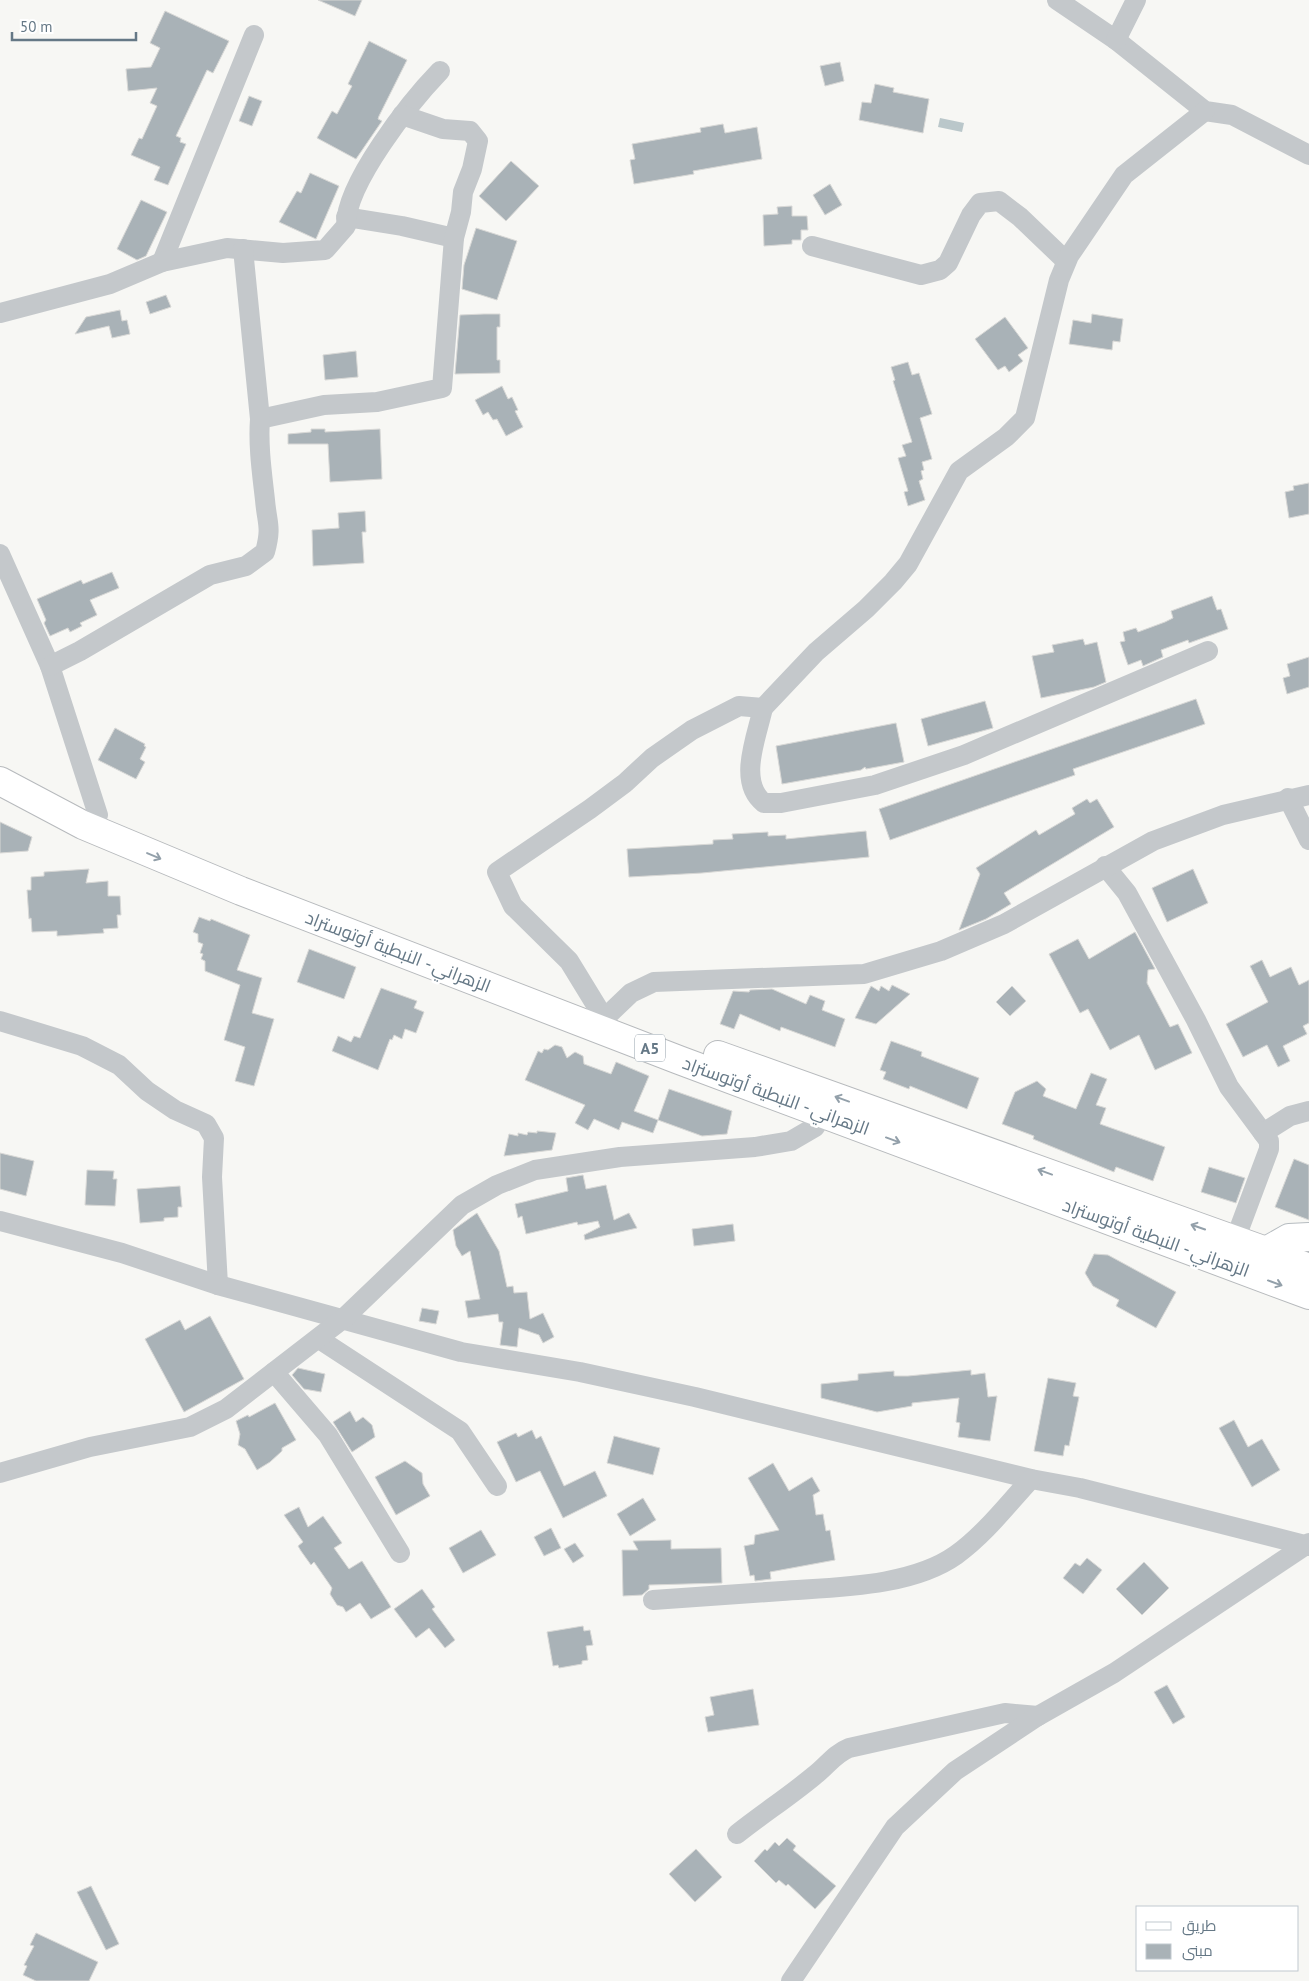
<svg xmlns="http://www.w3.org/2000/svg" width="1309" height="1981" font-family="'PT Sans',Cairo,sans-serif">
  <rect width="100%" height="100%" fill="#f7f7f4"/>
  <path fill="#bac7ca" d="M940,118L964,123L962,132L938,127Z"/>
  <g fill="#a9b2b7" stroke="#d8d8d6">
    <path d="M318,0H362L355,16Z"/>
    <path d="M165,11L229,41L213,73L207,70L176,136L181,138L180,142L186,144L168,185L154,180L160,167L131,155L139,138L142,139L157,106L150,103L157,88L128,91L126,69L151,67L160,48L150,43Z"/>
    <path d="M369,41L407,60L379,116L378,119L382,121L356,159L317,138L332,111L337,114L352,86L348,84Z"/>
    <path d="M840,62L844,81L825,86L820,66Z"/>
    <path d="M875,84L894,88L893,92L929,99L923,133L859,120L862,102L871,103Z"/>
    <path d="M249,96L262,101L252,126L239,121Z"/>
    <path d="M723,124L725,133L757,127L762,159L693,171L694,174L634,184L630,160L635,159L632,144L701,132L700,128Z"/>
    <path d="M511,161L539,186L506,221L479,196Z"/>
    <path d="M310,173L339,186L316,239L279,222L297,191L301,193Z"/>
    <path d="M830,184L842,205L825,215L813,195Z"/>
    <path d="M141,200L167,212L146,256L137,260L117,249Z"/>
    <path d="M792,206V216H807L808,230H801V240H792V244L764,246L763,215L778,214L777,207Z"/>
    <path d="M476,228L517,241L497,300L462,289L464,265Z"/>
    <path d="M166,295L171,307L150,314L146,302Z"/>
    <path d="M120,310L122,321L127,320L130,334L112,338L109,326L75,334L86,317Z"/>
    <path d="M484,314H500V327H497V360H500V373L455,374L460,315Z"/>
    <path d="M1092,314L1123,319L1120,342L1113,341L1112,350L1069,344L1073,320L1091,323Z"/>
    <path d="M1005,317L1028,348L1018,355L1023,361L1009,372L1005,366L998,370L975,339Z"/>
    <path d="M356,351L358,377L325,380L323,355Z"/>
    <path d="M908,362L912,375L919,373L932,414L920,418L932,459L922,462L924,470L921,471L923,479L919,481L925,500L908,506L904,492L908,491L898,458L906,456L902,445L912,442L893,381L895,380L891,367Z"/>
    <path d="M502,386L508,399L512,397L518,410L515,411L523,427L506,436L497,419L493,420L488,412L483,415L475,400Z"/>
    <path d="M311,429H325V432L380,429L382,479L330,482L328,444H288V434L311,432Z"/>
    <path d="M1309,483V514L1289,518L1285,492L1294,490L1293,486Z"/>
    <path d="M365,511L366,532H362L364,563L313,566L312,530L339,528L338,513Z"/>
    <path d="M112,572L119,588L90,600L97,615L80,623L82,626L70,632L68,628L50,636L44,623L46,620L37,599L81,580L83,584Z"/>
    <path d="M1212,596L1217,610L1221,609L1228,629L1189,643L1188,640L1161,650L1163,657L1143,666L1141,660L1128,665L1120,642L1125,641L1123,632L1136,628L1138,632L1165,622L1173,618L1171,611Z"/>
    <path d="M1083,639L1085,645L1097,642L1106,682L1094,687L1041,698L1032,656L1054,652L1052,645Z"/>
    <path d="M1309,657V687L1287,694L1283,678L1290,676L1287,664Z"/>
    <path d="M1196,699L1205,724L1073,769L1075,775L890,840L879,809Z"/>
    <path d="M985,701L993,728L928,746L921,719Z"/>
    <path d="M896,723L904,762L866,769L865,767L861,770L782,784L776,746Z"/>
    <path d="M115,728L145,744L144,746L146,747L140,759L145,762L136,779L98,760Z"/>
    <path d="M1087,799L1090,803L1097,799L1114,827L1004,893L1011,904L986,919L959,930L980,874L976,868L1036,830L1039,835L1075,814L1072,808Z"/>
    <path d="M0,822L32,837L28,851L0,853Z"/>
    <path d="M866,831L869,857L702,873L629,877L627,849L713,844V840L733,839L732,834L768,832V836L786,835V839Z"/>
    <path d="M89,869L86,883L108,881V896H120L121,915H117L118,928L103,929L104,933L57,936V931L32,932L31,918L29,919L27,890H31V877L44,876V872Z"/>
    <path d="M1193,869L1208,903L1167,922L1152,888Z"/>
    <path d="M199,917L210,921L211,919L250,935L237,970L262,978L252,1013L274,1019L254,1086L235,1081L245,1047L224,1040L240,985L205,971V961L201,959L203,954L200,953L203,944L198,942V934L193,932Z"/>
    <path d="M1135,932L1155,969L1148,970L1147,983L1170,1027L1178,1024L1192,1053L1155,1070L1139,1035L1110,1050L1088,1009L1080,1013L1049,954L1078,939L1089,959Z"/>
    <path d="M309,949L356,967L344,999L297,982Z"/>
    <path d="M1262,960L1270,977L1291,967L1299,985L1309,980V1023L1303,1026L1307,1034L1283,1046L1290,1061L1278,1067L1267,1045L1243,1057L1226,1024L1268,1002L1250,966Z"/>
    <path d="M892,985L910,994L876,1024L855,1018L871,986L879,991L881,986L889,991Z"/>
    <path d="M1012,986L1026,1001L1010,1016L996,1002Z"/>
    <path d="M381,988L417,1001L414,1008L424,1012L416,1033L405,1029L402,1039L394,1035L392,1040L390,1039L378,1070L332,1051L338,1036L351,1042L354,1036L360,1038Z"/>
    <path d="M772,989L806,1004L810,995L825,1001L822,1010L845,1019L835,1047L781,1027L780,1031L740,1014L734,1029L720,1024L733,991L749,992L750,990Z"/>
    <path d="M891,1041L922,1052L921,1056L979,1078L967,1109L910,1086L909,1089L883,1079L886,1072L880,1070Z"/>
    <path d="M555,1045L562,1047L567,1058L575,1052L583,1056L584,1064L611,1074L616,1062L649,1076L634,1111L658,1120L669,1089L732,1111L727,1134L702,1136L658,1120L653,1133L622,1122L619,1130L594,1119L588,1130L575,1123L585,1105L525,1080L538,1051L542,1053L544,1049L548,1050Z"/>
    <path d="M1091,1073L1107,1079L1096,1105L1106,1108L1100,1124L1165,1147L1153,1181L1116,1167L1114,1172L1033,1139L1034,1136L1002,1124L1015,1092L1037,1081L1046,1089L1043,1096L1076,1109Z"/>
    <path d="M537,1131L556,1133L552,1150L504,1156L509,1134L518,1136V1133L527,1135L528,1132L537,1133Z"/>
    <path d="M0,1153L34,1161L26,1196L0,1189Z"/>
    <path d="M1294,1159L1309,1165V1220L1275,1207Z"/>
    <path d="M1209,1167L1245,1178L1236,1203L1201,1192Z"/>
    <path d="M87,1170L114,1171L113,1179H117L115,1206L85,1205Z"/>
    <path d="M583,1175L586,1189L606,1185L614,1220L629,1213L637,1228L585,1240L584,1235L600,1227L598,1221L578,1225L577,1222L526,1234L522,1216L518,1218L515,1204L568,1191L566,1178Z"/>
    <path d="M180,1186L182,1207H178V1217L164,1218V1221L140,1223L137,1189Z"/>
    <path d="M477,1213L499,1251L507,1287L513,1286L514,1293L527,1292L530,1319L543,1313L554,1337L543,1343L539,1335L519,1328L517,1347L500,1345L503,1322H499L498,1314L468,1318L465,1301L480,1299L470,1251L462,1256L456,1246L453,1230Z"/>
    <path d="M733,1224L735,1241L694,1246L692,1229Z"/>
    <path d="M1094,1254L1108,1255L1176,1292L1156,1328L1116,1306L1119,1300L1093,1286L1085,1273Z"/>
    <path d="M422,1308L439,1311L436,1324L419,1321Z"/>
    <path d="M210,1316L244,1379L184,1412L145,1339L180,1320L185,1330Z"/>
    <path d="M298,1368L325,1374L321,1392L304,1389L292,1375Z"/>
    <path d="M971,1370V1375L985,1373L988,1397L997,1396L990,1441L958,1437L960,1423L956,1422L959,1398L912,1403V1406L877,1412L821,1398V1384L858,1380V1374L894,1371V1376H908Z"/>
    <path d="M1048,1378L1076,1383L1073,1396L1079,1397L1069,1446L1065,1445L1063,1456L1034,1451Z"/>
    <path d="M275,1403L296,1440L282,1448V1451L270,1462L257,1470L245,1449L238,1445L240,1434L236,1421L248,1415L249,1417Z"/>
    <path d="M350,1411L356,1422L363,1417L372,1425L375,1437L352,1452L333,1422Z"/>
    <path d="M1234,1420L1248,1447L1262,1439L1280,1470L1252,1487L1219,1428Z"/>
    <path d="M532,1430L536,1439L541,1436L564,1486L595,1471L607,1496L563,1518L540,1471L516,1482L497,1442L516,1433L518,1437Z"/>
    <path d="M614,1436L660,1448L653,1475L607,1463Z"/>
    <path d="M405,1461L422,1473L423,1484L430,1496L396,1515L375,1477Z"/>
    <path d="M773,1463L789,1491L812,1477L820,1491L813,1495L816,1515L823,1514L826,1531L830,1530L835,1560L770,1572L771,1579L755,1581L754,1575L750,1576L744,1546L754,1544L755,1535L779,1530L748,1478Z"/>
    <path d="M643,1498L656,1520L630,1536L617,1514Z"/>
    <path d="M299,1507L308,1527L323,1516L342,1543L334,1548L349,1569L362,1561L391,1607L371,1619L360,1603L346,1612L343,1607L337,1605L330,1594L332,1588L314,1562L311,1565L301,1551L298,1546L303,1542L284,1515Z"/>
    <path d="M551,1528L561,1548L544,1556L534,1537Z"/>
    <path d="M481,1530L496,1555L463,1573L449,1548Z"/>
    <path d="M671,1540V1549L721,1548L722,1583L649,1585V1589L642,1595L623,1596L622,1550H638L633,1541Z"/>
    <path d="M575,1543L584,1556L573,1563L564,1549Z"/>
    <path d="M1087,1558L1102,1570L1083,1594L1063,1578L1075,1563L1080,1566Z"/>
    <path d="M1144,1562L1169,1588L1142,1615L1116,1589Z"/>
    <path d="M422,1589L435,1607L432,1609L455,1640L445,1648L429,1628L416,1638L394,1609Z"/>
    <path d="M583,1626L584,1631L590,1630L593,1645L586,1646L588,1660L582,1661V1664L559,1668L558,1665L553,1666L547,1632Z"/>
    <path d="M1167,1685L1185,1717L1173,1724L1154,1692Z"/>
    <path d="M753,1689L759,1725L708,1732L705,1717L714,1715L710,1697Z"/>
    <path d="M787,1838L796,1846L793,1850L836,1886L815,1909L788,1884L786,1886L779,1880L776,1883L754,1861L765,1849L767,1851L775,1842L779,1846Z"/>
    <path d="M696,1849L722,1877L695,1902L669,1874Z"/>
    <path d="M91,1886L119,1944L106,1950L77,1892Z"/>
    <path d="M36,1933L98,1962L89,1981H36L23,1975L27,1966L24,1965L34,1946L30,1945Z"/>
  </g>
  <g fill="none" stroke-linecap="round" stroke-linejoin="round">
    <g stroke="#b6bcc0" stroke-width="30">
      <path id="secondary" d="M1266,1251L1289,1238L1309,1237"/>
    </g>
    <g stroke="#b7babd" stroke-width="30">
      <g id="trunk">
        <path d="M0,781L83,825L241,891L679,1060L1309,1295"/>
        <path d="M718,1055L1266,1251L1309,1268"/>
      </g>
    </g>
    <g stroke="#c4c8cb" stroke-width="20">
      <path d="M1057,0L1116,40L1205,111L1232,115L1309,155"/>
      <path d="M1116,40L1136,0"/>
      <path d="M346,217L402,226L454,238"/>
      <path d="M812,246L921,275L940,270L948,263L971,215L980,203L999,201L1020,217L1066,261"/>
      <path d="M162,262L254,35"/>
      <path d="M0,313L110,284L162,262L227,248L283,253L325,250L346,226C345,184 411,101 440,71"/>
      <path d="M260,419L324,405L377,402L442,388L454,238L461,212L463,192L472,169L478,141L470,131L443,129L402,115"/>
      <path d="M0,554L50,666L98,815"/>
      <path d="M50,666L80,651L210,575L246,566L265,552C272,526 267,524 265,500C262,473 258,446 260,419L243,249"/>
      <path d="M763,708C757,736 737,782 764,803H781L875,785L964,755L1208,651"/>
      <path d="M1288,798L1309,840"/>
      <path d="M1105,866L1127,893L1196,1020L1229,1087L1269,1141V1149L1235,1240"/>
      <path d="M599,1010L569,961L513,906L497,872L590,809L625,783L652,758L692,730L739,706L763,708L816,652L866,609L893,582L908,564L959,471L1006,437L1025,418L1059,280L1069,256L1124,175L1205,111"/>
      <path d="M609,1014L631,993L654,982L864,974L941,951L1004,924L1153,841L1223,815L1309,795"/>
      <path d="M0,1021L82,1046L119,1065L147,1091L175,1110L206,1124L214,1138L212,1177L218,1285"/>
      <path d="M1263,1133L1290,1116L1309,1111"/>
      <path d="M0,1221L122,1253L218,1285L461,1352L580,1372L695,1397L1031,1479L1080,1488L1309,1546"/>
      <path d="M319,1339L460,1431L497,1486"/>
      <path d="M274,1372L328,1435L400,1553"/>
      <path d="M0,1473L90,1447L190,1427L226,1409L344,1318L462,1205L497,1185L535,1170L620,1157L755,1147L791,1141L815,1127L823,1114"/>
      <path d="M653,1600C696,1597 739,1594 782,1591C836,1587 911,1587 956,1555C985,1534 1007,1505 1031,1479"/>
      <path d="M737,1834C762,1814 790,1796 815,1775C827,1766 834,1754 849,1748L1005,1713L1038,1716"/>
      <path d="M791,1981L895,1827L955,1771L1038,1716L1114,1673L1309,1543"/>
    </g>
    <use href="#secondary" stroke="#fff" stroke-width="28"/>
    <use href="#trunk" stroke="#fff" stroke-width="28"/>
  </g>
  <defs><path id="oneway-shaft" d="M-6 0H5M1.5-3L5.5 0L1.5 3" fill="none" stroke-width="1.6" stroke-linecap="round" stroke-linejoin="round" transform="scale(1.25)"/></defs>
  <g stroke="#93a0aa">
    <use href="#oneway-shaft" transform="translate(154 856) rotate(23)"/>
    <use href="#oneway-shaft" transform="translate(842 1099) rotate(-160)"/>
    <use href="#oneway-shaft" transform="translate(893 1140) rotate(20)"/>
    <use href="#oneway-shaft" transform="translate(1045 1172) rotate(-160)"/>
    <use href="#oneway-shaft" transform="translate(1198 1227) rotate(-161)"/>
    <use href="#oneway-shaft" transform="translate(1275 1283) rotate(20)"/>
  </g>
  <g text-anchor="middle" stroke-width="5" stroke-linejoin="round" paint-order="stroke">
    <rect fill="#fff" stroke="#93a0aa" stroke-width="1" x="635" y="1034.5" width="30" height="27" rx="4"/>
    <g font-size="16" font-weight="bold" fill="#657886">
      <text x="650" y="1054">A5</text>
    </g>
    <g font-size="18" fill="#657886" stroke="#fff">
      <text transform="translate(398 952) rotate(21)" y="6">الزهراني - النبطية أوتوستراد</text>
      <text transform="translate(776 1096) rotate(20)" y="6">الزهراني - النبطية أوتوستراد</text>
      <text transform="translate(1156 1238) rotate(20)" y="6">الزهراني - النبطية أوتوستراد</text>
    </g>
  </g>
  <rect x="1136" y="1906" width="162" height="65" fill="#ffffff" stroke="#c1c9cf"/>
  <rect x="1146" y="1922" width="25" height="8" fill="#ffffff" stroke="#c1c9cf"/>
  <text x="1182" y="1931" font-size="15" fill="#657886">طريق</text>
  <rect x="1146" y="1944" width="25" height="15" fill="#a9b2b7" stroke="#c1c9cf"/>
  <text x="1182" y="1956" font-size="15" fill="#657886">مبنى</text>
  <path d="M12 32v8h124v-8" fill="none" stroke="#657886" stroke-width="2.5"/>
  <text x="20" y="32" font-size="15" fill="#657886" stroke="#ffffff" stroke-width="4" paint-order="stroke">50 m</text>
</svg>
